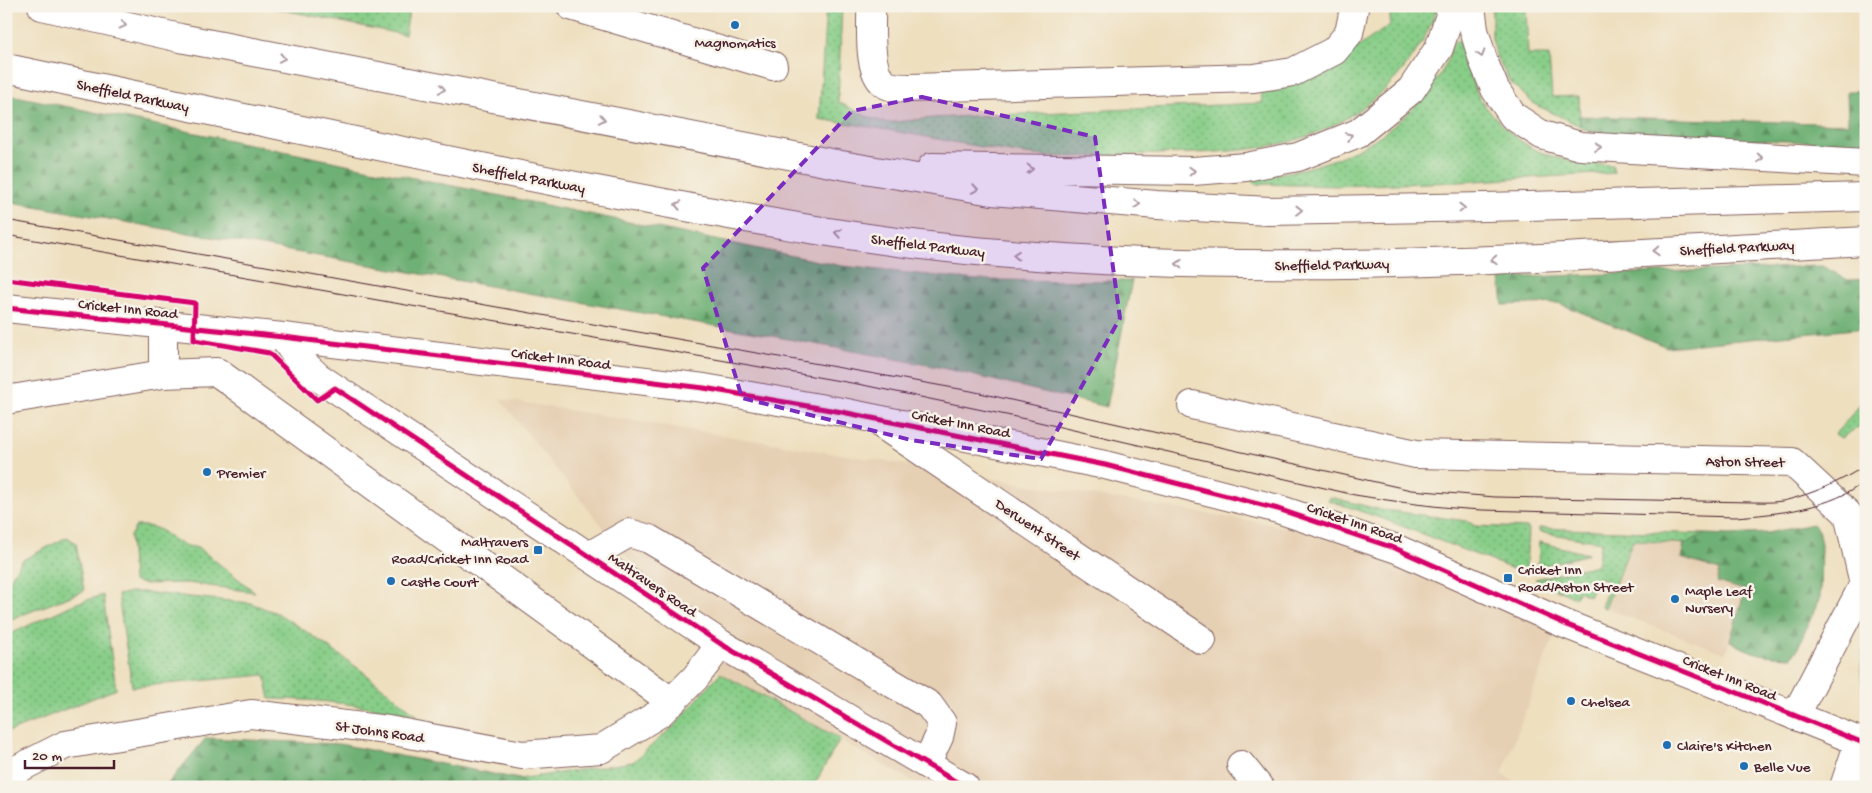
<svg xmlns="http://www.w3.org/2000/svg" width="1872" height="793" font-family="'Gochi Hand',sans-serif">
  <defs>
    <pattern id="grass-dots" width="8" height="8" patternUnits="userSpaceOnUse" patternTransform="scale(1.25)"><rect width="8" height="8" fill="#88cd88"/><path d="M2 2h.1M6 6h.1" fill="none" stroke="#71a66f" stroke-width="1.8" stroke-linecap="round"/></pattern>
    <pattern id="forest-firs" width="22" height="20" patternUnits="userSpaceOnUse" patternTransform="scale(1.25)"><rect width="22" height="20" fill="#6eb074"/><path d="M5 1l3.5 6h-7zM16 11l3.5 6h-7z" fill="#5c8f5f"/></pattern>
  </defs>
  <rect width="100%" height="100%" fill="#f7f3e8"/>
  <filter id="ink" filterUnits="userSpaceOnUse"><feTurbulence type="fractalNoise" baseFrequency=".02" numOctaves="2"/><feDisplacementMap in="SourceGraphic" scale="10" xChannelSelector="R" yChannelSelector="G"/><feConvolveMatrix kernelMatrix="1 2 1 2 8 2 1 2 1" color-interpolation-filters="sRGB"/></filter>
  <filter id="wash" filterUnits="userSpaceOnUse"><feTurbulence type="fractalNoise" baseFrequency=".0096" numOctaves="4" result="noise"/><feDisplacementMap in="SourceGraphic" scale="20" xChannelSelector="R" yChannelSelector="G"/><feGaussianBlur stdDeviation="1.12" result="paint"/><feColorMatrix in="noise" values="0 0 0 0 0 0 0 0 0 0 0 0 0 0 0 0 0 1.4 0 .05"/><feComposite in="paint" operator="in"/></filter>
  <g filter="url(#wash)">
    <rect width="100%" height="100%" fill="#eedfbf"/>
    <g fill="#e6d0b4">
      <path d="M500,399L1350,537L1555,632L1502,774L1523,787H923L720,673Z"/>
      <path d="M1633,540L1684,544L1681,558L1721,570L1718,582L1745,590L1730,641L1725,653L1605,608Z"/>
    </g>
    <g fill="url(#grass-dots)" stroke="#69765a">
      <path d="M272,6H410L405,35L269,7Z"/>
      <path d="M826,6H842L838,102L866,116L886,123L933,118L1262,103L1261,83L1342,58L1390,25V6H1438C1415,76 1353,129 1280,144C1238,153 1195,153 1152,154C1117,155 1081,158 1046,156C1015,154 984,147 953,142C908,133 864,126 819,119Z"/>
      <path d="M1492,6H1526L1528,55H1549L1552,97L1579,96L1580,126L1534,104L1510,82L1497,58L1492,38Z"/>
      <path d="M1455,41C1459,41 1462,41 1465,44C1470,49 1467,57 1468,63C1469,75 1475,92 1482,102C1486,108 1492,114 1497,119C1531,158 1565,162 1613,165L1614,173L1459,182L1336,186L1255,184L1253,181L1254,177C1323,170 1384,147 1428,91C1435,81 1444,71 1448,59C1450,53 1450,46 1455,41Z"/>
      <path d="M1866,398V422L1841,438L1835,434Z"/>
      <path d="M1330,497L1377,509L1467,521L1475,526L1528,528L1526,574L1383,519L1328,500Z"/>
      <path d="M136,526C162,525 161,533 180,543C186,547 194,546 200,549L255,592L187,583L144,584L133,581L130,536Z"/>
      <path d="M1539,528L1705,534L1684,544L1633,540L1605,608L1601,607L1610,583L1598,577L1589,596L1578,591L1575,598L1535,579L1597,565L1601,542L1539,532Z"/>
      <path d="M67,537L76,543L84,591L6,621V586L21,561Z"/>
      <path d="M1539,542L1588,554L1538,567Z"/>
      <path d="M131,592H142L250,603L277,613L301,628L362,671L418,716C367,706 323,699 270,699L265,675L132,687L118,595Z"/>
      <path d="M103,595L116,689L6,733V636L74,604Z"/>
      <path d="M1866,640V697C1859,681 1860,656 1866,640Z"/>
      <path d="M720,673L840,739L813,787H528L519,779L633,762L676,724Z"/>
    </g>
    <g fill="url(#forest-firs)" stroke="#5c6850">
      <path d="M1847,91H1866V144L1620,135L1587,131L1580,126L1579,116L1848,124Z"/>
      <path d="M6,94L842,266L977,280L1126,281L1132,280L1107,407L938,367L767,335L6,201Z"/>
      <path d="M1822,266L1848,280L1866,279V328L1667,347L1558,303L1503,305L1500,278Z"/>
      <path d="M1813,524L1818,529L1821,544L1820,597L1797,650L1792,657C1765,656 1754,655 1730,641L1745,590L1717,582L1720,570L1681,558L1684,544L1705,534L1731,535L1767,533Z"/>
      <path d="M206,738L339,744L519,779L528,787H165Z"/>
    </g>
  </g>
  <g filter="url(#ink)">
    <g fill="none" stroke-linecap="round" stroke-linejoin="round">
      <g stroke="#83625f" stroke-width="30">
        <g id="minor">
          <path d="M571,6L773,66"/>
          <path d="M871,6C872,27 866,74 887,85C893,88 904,88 911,88L1254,78L1293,72L1334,51L1349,33L1354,9"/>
          <path d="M6,308L283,337L704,388L842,412L1105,465L1278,509L1397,549L1565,624L1866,744"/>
          <path d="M163,324V374L217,372L672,702"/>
          <path d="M283,337L298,358L318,377L721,644L965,787"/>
          <path d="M6,400L163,374"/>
          <path d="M1192,405L1416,454L1792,462L1848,514L1864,584L1795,716"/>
          <path d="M884,426L1202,640"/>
          <path d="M589,556L629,533L649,539L929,705L942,723L939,737L926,764"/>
          <path d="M1241,765L1259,787"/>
          <path d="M6,775L65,745L251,714L388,730L522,755L601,749L660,713L695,678L721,644"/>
          <path d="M1844,787L1859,742"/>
        </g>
      </g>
      <g stroke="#83625f" stroke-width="30">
        <g id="highway">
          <path d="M42,6L180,38L841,165L992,191L1157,205L1269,211L1486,207L1866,197"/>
          <path d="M1471,6L1474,30L1483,60L1495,89L1513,116L1542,135L1580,146L1866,163"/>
          <path d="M6,68C206,110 406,153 607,192C737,217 867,242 998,253C1287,278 1577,256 1866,241"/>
          <path d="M932,167L1193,171L1246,167L1298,157L1358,133L1411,90L1439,48L1453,6"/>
        </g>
      </g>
      <use href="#minor" stroke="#fff" stroke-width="28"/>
      <use href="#highway" stroke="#fff" stroke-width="28"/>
      <g stroke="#4a1f2b" stroke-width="1">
        <path d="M6,220L971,391L1411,490L1495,497L1751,502C1763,502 1775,503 1787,500C1815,493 1842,481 1866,465"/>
        <path d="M6,235L863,385L1030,420L1355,495C1398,502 1440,508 1483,510L1735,517C1776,514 1833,509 1866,480"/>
      </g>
      <g stroke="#f7f3e8" stroke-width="8">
        <g id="cycleway">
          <path d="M6,279L195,303L194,340L269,353L317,400L335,388L721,644L965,787"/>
          <path d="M6,308L283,337L704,388L842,412L1105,465L1278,509L1397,549L1565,624L1866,744"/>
        </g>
      </g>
      <use href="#cycleway" stroke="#d6006c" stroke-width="5"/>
    </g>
    <defs><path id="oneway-chevron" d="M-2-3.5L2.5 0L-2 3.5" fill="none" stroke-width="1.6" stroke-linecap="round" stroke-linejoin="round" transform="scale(1.25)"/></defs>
    <g stroke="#ae9aa0">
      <use href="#oneway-chevron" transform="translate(123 25) rotate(13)"/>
      <use href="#oneway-chevron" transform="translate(1481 54) rotate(73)"/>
      <use href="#oneway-chevron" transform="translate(282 58) rotate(11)"/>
      <use href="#oneway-chevron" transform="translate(442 89) rotate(11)"/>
      <use href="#oneway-chevron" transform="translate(602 119) rotate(11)"/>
      <use href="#oneway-chevron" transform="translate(1349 136) rotate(-23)"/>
      <use href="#oneway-chevron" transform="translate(1598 147) rotate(4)"/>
      <use href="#oneway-chevron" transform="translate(1760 158) rotate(3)"/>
      <use href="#oneway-chevron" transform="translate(1030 169) rotate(1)"/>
      <use href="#oneway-chevron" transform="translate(1192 171) rotate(-2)"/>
      <use href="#oneway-chevron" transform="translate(975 189) rotate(10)"/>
      <use href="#oneway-chevron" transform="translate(1137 204) rotate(5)"/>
      <use href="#oneway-chevron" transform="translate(678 205) rotate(-169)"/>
      <use href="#oneway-chevron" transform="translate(1462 208) rotate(-1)"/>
      <use href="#oneway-chevron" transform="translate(1299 210) rotate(-1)"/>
      <use href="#oneway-chevron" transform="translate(838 233) rotate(-170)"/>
      <use href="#oneway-chevron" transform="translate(1656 251) rotate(177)"/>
      <use href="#oneway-chevron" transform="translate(1016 255) rotate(-176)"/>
      <use href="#oneway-chevron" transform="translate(1494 260) rotate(177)"/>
      <use href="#oneway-chevron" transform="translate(1179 264) rotate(-178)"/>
    </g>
  </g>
  <path fill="#7b2cbf" fill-opacity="0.2" stroke="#7b2cbf" stroke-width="4" stroke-dasharray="10 6" stroke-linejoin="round" d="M922,97L1095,137L1120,318L1041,459L911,440L742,398L703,268L852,111Z"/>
  <g fill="#1f6fb2" stroke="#f7f3e8" stroke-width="2">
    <circle cx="735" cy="25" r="5"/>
    <circle cx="207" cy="472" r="5"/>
    <rect x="533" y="545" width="10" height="10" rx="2.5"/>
    <rect x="1503" y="573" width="10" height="10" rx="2.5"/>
    <circle cx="391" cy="581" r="5"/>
    <circle cx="1675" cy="599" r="5"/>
    <circle cx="1571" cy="701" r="5"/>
    <circle cx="1667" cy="745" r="5"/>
    <circle cx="1744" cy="766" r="5"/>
  </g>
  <g text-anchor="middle" stroke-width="5" stroke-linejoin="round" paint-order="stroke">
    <g font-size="15" fill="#4a1f2b" stroke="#f7f3e8" text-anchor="start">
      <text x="735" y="47" text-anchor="middle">Magnomatics</text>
      <text x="217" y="477">Premier</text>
      <text x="528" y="546" text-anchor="end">Maltravers<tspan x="528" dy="17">Road/Cricket Inn Road</tspan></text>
      <text x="1518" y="574">Cricket Inn<tspan x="1518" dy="17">Road/Aston Street</tspan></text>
      <text x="401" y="586">Castle Court</text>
      <text x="1685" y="595">Maple Leaf<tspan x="1685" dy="17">Nursery</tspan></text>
      <text x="1581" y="706">Chelsea</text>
      <text x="1677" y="750">Claire's Kitchen</text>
      <text x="1754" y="771">Belle Vue</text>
    </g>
    <g font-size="15" fill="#4a1f2b" stroke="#f7f3e8">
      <text transform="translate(133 95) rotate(12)" y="5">Sheffield Parkway</text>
      <text transform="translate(529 177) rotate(11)" y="5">Sheffield Parkway</text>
      <text transform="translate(928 245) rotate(7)" y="5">Sheffield Parkway</text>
      <text transform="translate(1737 247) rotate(-3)" y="5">Sheffield Parkway</text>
      <text transform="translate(1332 264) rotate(-1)" y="5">Sheffield Parkway</text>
      <text transform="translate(128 308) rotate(6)" y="5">Cricket Inn Road</text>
      <text transform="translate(561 358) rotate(7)" y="5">Cricket Inn Road</text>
      <text transform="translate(961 423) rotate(11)" y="5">Cricket Inn Road</text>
      <text transform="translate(1745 461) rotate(1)" y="5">Aston Street</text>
      <text transform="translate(1355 522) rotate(19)" y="5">Cricket Inn Road</text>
      <text transform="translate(1038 529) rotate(34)" y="5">Derwent Street</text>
      <text transform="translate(653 584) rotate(34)" y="5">Maltravers Road</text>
      <text transform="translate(1730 677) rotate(22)" y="5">Cricket Inn Road</text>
      <text transform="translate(380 731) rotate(8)" y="5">St Johns Road</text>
    </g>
  </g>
  <rect width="1872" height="793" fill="none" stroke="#f7f3e8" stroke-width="25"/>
  <path d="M25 760v8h89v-8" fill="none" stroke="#4a1f2b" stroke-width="2.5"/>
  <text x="32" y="760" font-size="15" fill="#4a1f2b" stroke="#f7f3e8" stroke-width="4" paint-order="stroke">20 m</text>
</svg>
